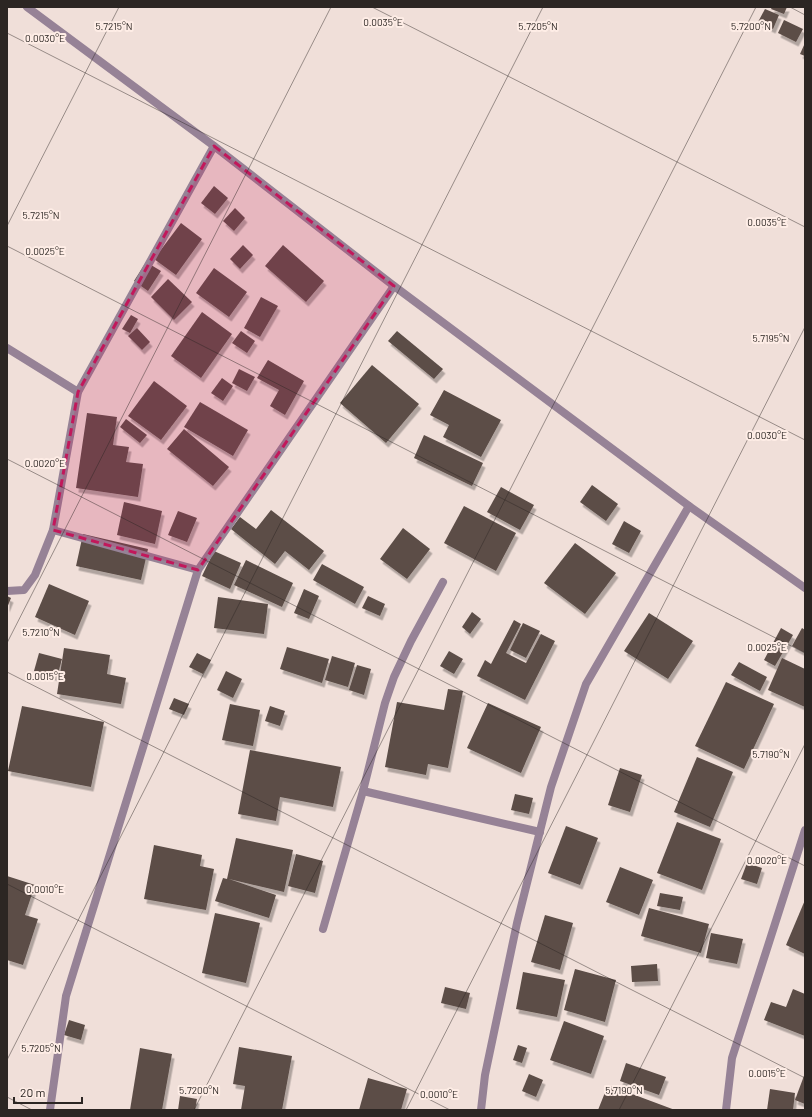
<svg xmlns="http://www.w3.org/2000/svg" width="812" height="1117" font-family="Barlow,sans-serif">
  <defs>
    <filter id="shadow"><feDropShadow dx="2.5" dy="4.5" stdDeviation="0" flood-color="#0004"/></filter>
  </defs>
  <rect width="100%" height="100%" fill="#f0dfd9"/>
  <g fill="#5b4d47" filter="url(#shadow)">
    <path d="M772,7H787L784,14L771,9Z"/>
    <path d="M765,9L779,15L773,29L758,22Z"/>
    <path d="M784,20L803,29L796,42L778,33Z"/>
    <path d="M805,43V56L800,54Z"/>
    <path d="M214,186L228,198L215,214L201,203Z"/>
    <path d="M235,208L245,218L234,231L223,221Z"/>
    <path d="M181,223L202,239L176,275L154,259Z"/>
    <path d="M243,245L253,255L240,269L230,259Z"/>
    <path d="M283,245L324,281L306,302L265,266Z"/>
    <path d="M146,262L161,271L148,291L134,281Z"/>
    <path d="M214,268L247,292L229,317L196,293Z"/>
    <path d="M168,279L192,302L174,320L151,297Z"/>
    <path d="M261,297L278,306L260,337L244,328Z"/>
    <path d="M202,312L232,334L201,378L171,356Z"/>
    <path d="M131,315L138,319L130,333L122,329Z"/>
    <path d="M137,328L150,342L142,350L128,336Z"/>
    <path d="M241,331L255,341L247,353L232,343Z"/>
    <path d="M397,331L443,369L434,379L388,341Z"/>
    <path d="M268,360L304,381L285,415L270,406L279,390L257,378Z"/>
    <path d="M372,365L419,404L386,443L340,403Z"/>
    <path d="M239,369L255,377L247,391L232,383Z"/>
    <path d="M222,378L233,386L223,401L211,393Z"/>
    <path d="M154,381L187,406L161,440L128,416Z"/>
    <path d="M444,390L501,420L481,457L443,437L449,425L430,415Z"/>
    <path d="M200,402L248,430L233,456L184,427Z"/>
    <path d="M87,413L117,417L113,445L129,447L126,462L143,464L138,497L76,488Z"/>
    <path d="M126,419L147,435L140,443L120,427Z"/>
    <path d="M184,429L229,467L213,486L167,449Z"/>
    <path d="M424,435L483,463L472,486L414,458Z"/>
    <path d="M592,485L618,504L606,521L580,502Z"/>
    <path d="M501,487L534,505L520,530L487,512Z"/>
    <path d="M124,502L162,511L155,544L117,535Z"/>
    <path d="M464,506L516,533L496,571L444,543Z"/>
    <path d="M271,510L324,551L309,570L285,551L275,564L231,529L240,517L256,529Z"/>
    <path d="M178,511L197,518L187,542L168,535Z"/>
    <path d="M624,521L641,531L629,553L612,544Z"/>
    <path d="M403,528L430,549L407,579L380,559Z"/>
    <path d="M83,534L148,549L141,580L76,566Z"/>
    <path d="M575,543L616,573L585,614L544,583Z"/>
    <path d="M214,551L241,563L230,589L202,576Z"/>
    <path d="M246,560L293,583L282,607L234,585Z"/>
    <path d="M322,564L364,587L355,604L313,580Z"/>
    <path d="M49,584L89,601L75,635L35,617Z"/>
    <path d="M304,589L319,596L309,619L294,613Z"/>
    <path d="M7,596L11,598L7,608Z"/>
    <path d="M368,596L385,604L380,616L362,608Z"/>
    <path d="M218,597L268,604L264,634L214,628Z"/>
    <path d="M472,612L481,619L470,634L462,627Z"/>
    <path d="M649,613L693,641L668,679L624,651Z"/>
    <path d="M514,620L521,624L506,653L526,663L541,634L555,641L525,700L477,676L485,660L491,664Z"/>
    <path d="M523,623L540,631L526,658L510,650Z"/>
    <path d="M781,628L793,635L775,666L764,660Z"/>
    <path d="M802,628L805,630V653L792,646Z"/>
    <path d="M287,647L329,659L322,683L280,669Z"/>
    <path d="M64,648L110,655L107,674L126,678L121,704L57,694Z"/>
    <path d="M449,651L463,659L454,674L440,666Z"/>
    <path d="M39,653L62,659L57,677L34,671Z"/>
    <path d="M197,653L211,660L203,674L189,667Z"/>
    <path d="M332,656L355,663L348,687L325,680Z"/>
    <path d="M782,658L805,669V707L768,690Z"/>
    <path d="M739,662L767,677L760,691L731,675Z"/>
    <path d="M357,665L371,669L364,695L349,690Z"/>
    <path d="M226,671L242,679L233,698L217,690Z"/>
    <path d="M726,682L774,704L744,769L695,746Z"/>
    <path d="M448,689L463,691L448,768L428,764L426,775L385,767L397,702L444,710Z"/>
    <path d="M174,698L189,704L184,715L169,709Z"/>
    <path d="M488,703L541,727L521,773L467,748Z"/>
    <path d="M230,704L260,710L253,746L222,740Z"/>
    <path d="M22,706L104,722L91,787L8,771Z"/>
    <path d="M270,706L285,711L280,726L265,721Z"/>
    <path d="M250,750L341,767L333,807L280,797L276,821L238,814Z"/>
    <path d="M697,757L733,772L710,827L674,812Z"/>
    <path d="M620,768L642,775L630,812L608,805Z"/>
    <path d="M515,794L533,798L529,814L511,810Z"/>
    <path d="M677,822L721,839L702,890L657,873Z"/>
    <path d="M566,826L598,838L580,885L548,873Z"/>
    <path d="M236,838L293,850L284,892L229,879L276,895L269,918L215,901L223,878L227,879Z"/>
    <path d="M154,845L202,855L200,866L214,869L206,910L144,899Z"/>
    <path d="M296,854L323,861L315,893L288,886Z"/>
    <path d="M747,863L762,868L757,884L741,879Z"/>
    <path d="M620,867L653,880L639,915L606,902Z"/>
    <path d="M7,876L35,885L25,915L38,919L23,965L7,960Z"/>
    <path d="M660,893L683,897L680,910L657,906Z"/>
    <path d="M805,900V954L786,945Z"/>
    <path d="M649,908L709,924L701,953L641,936Z"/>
    <path d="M215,913L260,923L246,983L202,973Z"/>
    <path d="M545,915L573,923L560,970L531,962Z"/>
    <path d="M711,933L743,939L737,964L706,958Z"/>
    <path d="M657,964L658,981L632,982L631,966Z"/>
    <path d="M575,969L616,980L605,1022L564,1010Z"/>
    <path d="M523,972L565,980L557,1017L516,1009Z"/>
    <path d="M445,987L470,993L466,1009L441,1003Z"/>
    <path d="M793,989L805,994V1036L764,1020L771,1002L786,1007Z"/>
    <path d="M69,1020L85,1025L81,1040L64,1035Z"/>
    <path d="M564,1021L604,1036L591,1074L550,1060Z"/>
    <path d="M518,1045L527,1048L522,1063L513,1060Z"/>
    <path d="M239,1047L292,1056L282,1110H241L245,1086L233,1084Z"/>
    <path d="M140,1048L172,1054L162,1110H130Z"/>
    <path d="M626,1063L666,1077L659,1095L620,1081Z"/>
    <path d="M805,1073V1104L795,1100Z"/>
    <path d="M529,1074L543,1080L536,1097L522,1091Z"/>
    <path d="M368,1078L407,1089L401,1110H359Z"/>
    <path d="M608,1085L675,1110H598Z"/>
    <path d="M770,1089L795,1093L793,1110H767Z"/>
    <path d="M180,1096L197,1099L195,1110H178Z"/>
  </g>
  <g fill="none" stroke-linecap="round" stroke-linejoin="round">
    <g stroke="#968296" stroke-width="8">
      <path d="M363,791L540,832"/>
      <path d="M323,929L363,791L385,703L394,677L411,641L443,582"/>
    </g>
    <g stroke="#968296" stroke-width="8">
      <path d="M27,7L214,146L394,286L689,506L805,588"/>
      <path d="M7,348L78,392L214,146"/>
      <path d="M53,530L78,392"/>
      <path d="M7,591L24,590L35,575L53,530L198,570L394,286"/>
      <path d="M50,1110L66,996L198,570"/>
      <path d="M481,1110L485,1075L517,923L551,787L586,684L689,506"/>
      <path d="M726,1110L732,1058L805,830"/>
    </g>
  </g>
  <path fill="#c2185b" fill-opacity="0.2" stroke="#c2185b" stroke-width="3" stroke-dasharray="8 5" stroke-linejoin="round" d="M214,146L394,286L198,570L53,530L78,392Z"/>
  <path fill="none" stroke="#2c2623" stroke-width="1" stroke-opacity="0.45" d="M372,7L805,227M790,7L805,15M7,33L805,440M7,226L119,7M7,246L805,653M7,459L805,866M7,643L331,7M7,672L805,1078M7,884L450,1110M7,1060L543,7M7,1097L32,1110M194,1110L756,7M406,1110L805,327M619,1110L805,744"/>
  <g font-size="10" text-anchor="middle" fill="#2c2623" stroke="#feede6" stroke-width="4" stroke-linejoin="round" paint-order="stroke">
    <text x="383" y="26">0.0035°E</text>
    <text x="114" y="30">5.7215°N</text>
    <text x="538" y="30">5.7205°N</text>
    <text x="751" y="30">5.7200°N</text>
    <text x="45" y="42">0.0030°E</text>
    <text x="41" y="219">5.7215°N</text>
    <text x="767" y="226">0.0035°E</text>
    <text x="45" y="255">0.0025°E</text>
    <text x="771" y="342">5.7195°N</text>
    <text x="767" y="439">0.0030°E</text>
    <text x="45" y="467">0.0020°E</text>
    <text x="41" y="636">5.7210°N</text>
    <text x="767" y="651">0.0025°E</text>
    <text x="45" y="680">0.0015°E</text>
    <text x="771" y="758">5.7190°N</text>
    <text x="767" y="864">0.0020°E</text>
    <text x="45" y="893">0.0010°E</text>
    <text x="41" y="1052">5.7205°N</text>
    <text x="767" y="1077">0.0015°E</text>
    <text x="199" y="1094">5.7200°N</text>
    <text x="624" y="1094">5.7190°N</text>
    <text x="439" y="1098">0.0010°E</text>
  </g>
  <rect width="812" height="1117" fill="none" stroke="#2c2623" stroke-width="16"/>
  <path d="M14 1097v6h68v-6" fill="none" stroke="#2c2623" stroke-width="2"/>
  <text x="20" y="1097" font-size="12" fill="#2c2623" stroke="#feede6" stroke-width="3" paint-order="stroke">20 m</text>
</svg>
